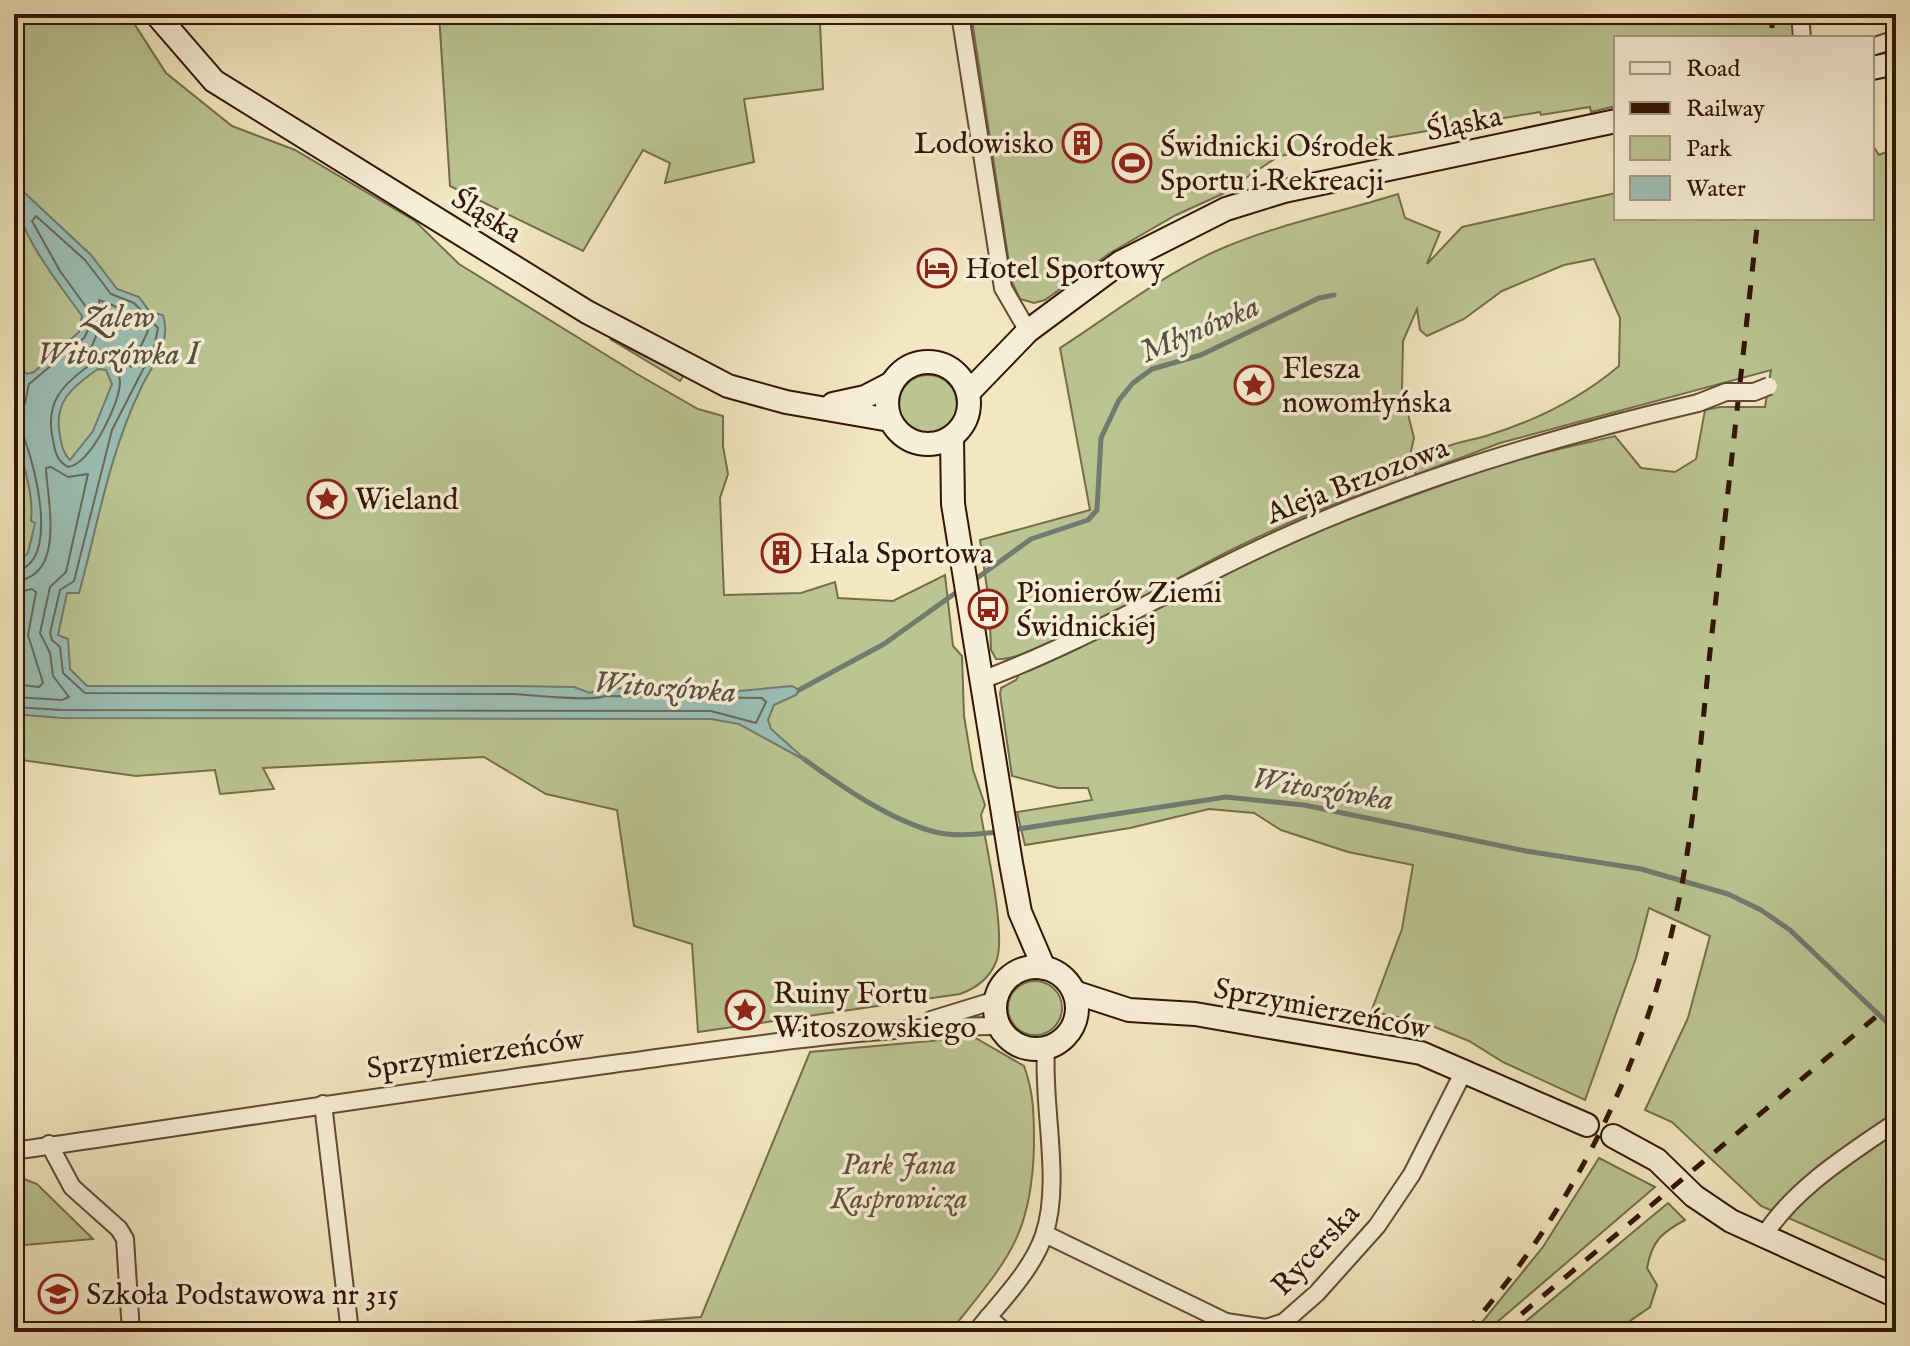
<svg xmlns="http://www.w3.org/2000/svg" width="1910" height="1346" font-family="'IM FELL English',serif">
  <rect width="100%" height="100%" fill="#f2e7c1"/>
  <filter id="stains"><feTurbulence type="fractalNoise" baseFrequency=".0025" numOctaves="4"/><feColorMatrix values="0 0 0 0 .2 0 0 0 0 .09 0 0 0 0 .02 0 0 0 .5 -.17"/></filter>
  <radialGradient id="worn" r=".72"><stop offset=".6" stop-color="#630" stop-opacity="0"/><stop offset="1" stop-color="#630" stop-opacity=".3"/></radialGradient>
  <g fill="#bac593" stroke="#766d4c" stroke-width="2">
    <path d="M14,14H128L166,73L232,126L295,150L415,221L459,264L637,374L698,409L723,416V446L728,474L720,498L724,595L801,593L835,582L838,598L893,601L945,575L953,646L962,656L964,716L973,770L985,805L981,815C986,844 1007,938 996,962C989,979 977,988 960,994L698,1032L692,944L634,926L617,810L546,794L484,757L263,768L274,789L220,794L215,770L136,776L14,759Z"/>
    <path d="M439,14H876L820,23L823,89L744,99L754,162L665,183L670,163L643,150L583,251L450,186Z"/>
    <path d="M971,14H1793L1795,38H1616V106L1591,112L1590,107L1541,115L1540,112L1279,156L1240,182V186L1176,215L1110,253L1045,300L1034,303L1020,299L1012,282Z"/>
    <path d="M1872,144L1879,155L1896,148V1265L1761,1206L1672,1122L1645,1110L1688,1018L1710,936L1649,908L1636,958L1585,1100L1503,1062L1469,1041L1420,1021L1371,1012L1402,929L1413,865L1348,852L1281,830L1254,813L1209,809L1130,828L1025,845L1017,812L1092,800L1088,788H1058L1012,776L1000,694L1001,688L1016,680L1022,670L1316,531L1508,461L1615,436L1641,468L1675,472L1696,459L1705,410L1720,407H1765L1771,370L1500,443L1415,475L1417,463C1438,445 1460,443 1486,436C1535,421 1580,399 1619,366L1620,318L1594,259L1564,265L1502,291L1464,319L1427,336L1420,330L1417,309L1403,341L1402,390L1414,438L1404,482C1346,496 1287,523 1233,549C1190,570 1033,663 996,659L991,650L990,623L996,622L995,610L990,609L980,540L1090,510L1060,348C1111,315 1161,276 1216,251C1274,225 1338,213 1398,194L1405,218L1440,232L1427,264L1462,227L1616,193V218H1872Z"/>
    <path d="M610,339L684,375L680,381Z"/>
    <circle cx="928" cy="404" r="29"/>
    <circle cx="1035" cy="1008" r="27"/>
    <path d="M974,1037L1024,1066C1034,1093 1034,1116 1034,1145C1032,1239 1005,1262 950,1332H497L701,1317L810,1052Z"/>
    <path d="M1599,1158L1655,1187L1489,1329L1474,1332L1543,1247Z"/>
    <path d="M14,1175L37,1184L93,1239L14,1246Z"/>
    <path d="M1668,1203L1685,1220C1661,1233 1652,1241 1647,1268L1657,1285L1650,1307L1614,1332H1513Z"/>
  </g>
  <path fill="#9bbfb6" stroke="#717b6f" stroke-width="2" fill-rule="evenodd" d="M14,183L91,255L117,289L139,297L150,312L163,315C172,344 152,364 141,388C109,454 98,524 79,593H67L58,635L68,639L70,669L87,686H514L574,687L590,693L601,688L739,691L792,686L799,690L796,695L774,705L768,720L771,729L808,762L739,724L711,719L62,718L14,714V566L28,553L35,523L31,521C36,475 3,434 21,390L14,383V363L27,374L34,372L79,332L82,316C55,278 14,230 14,183ZM98,369L106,370L112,384L93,431L70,460C63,453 62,446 60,436C53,402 72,387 98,369Z"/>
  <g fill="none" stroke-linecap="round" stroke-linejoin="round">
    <g stroke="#676a5d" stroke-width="2">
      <path d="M99,300L127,311L148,331L131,367L113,353L91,348L99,329Z"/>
      <path d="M94,362L112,365C116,370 120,374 120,382C120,403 90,465 68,467C57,461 55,452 53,440C44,401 64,383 94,362Z"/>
      <path d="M14,408L25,403L29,384L84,338L90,326L89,311L60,271L32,221L36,216L85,260L111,294L134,303L158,328L154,348L112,430L74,581L60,590L50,633L52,640L60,647L63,673L85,693L514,694C534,695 593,702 605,696L762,698L766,702L756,723L711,711L62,710L14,707"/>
      <path d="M14,434L24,438C35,466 61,565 14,571"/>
      <path d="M14,581C67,578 47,499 46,468L51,467L68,477L88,474L66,572L50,587L40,633L50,653L53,676L69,697L62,700L14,697"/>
      <path d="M14,593L32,589L36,592L28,635L43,683L39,687L14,684"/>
    </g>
    <g stroke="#717b6f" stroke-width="5">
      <path d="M14,27L18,14"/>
      <path d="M973,581L1031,539L1088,520L1097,510L1101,438L1119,400L1133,383L1152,369L1201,355L1319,298L1334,295"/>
      <path d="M799,690L884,644L961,589"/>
      <path d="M804,759C842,787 890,820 935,832C956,837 977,834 998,832"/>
      <path d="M1012,830L1226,797L1304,805L1526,851L1641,869L1728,894L1761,910L1790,930L1896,1031"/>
    </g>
    <g stroke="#634a33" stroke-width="20">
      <g id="street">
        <path d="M960,14L1003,288L1028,331"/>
        <path d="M1800,14L1802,38"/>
        <path d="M1872,47L1896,39"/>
        <path d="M982,680C1081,643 1172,589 1267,545C1404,481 1552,437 1698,403"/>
        <path d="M931,1020L996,1000"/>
        <path d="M323,1104L350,1332"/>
        <path d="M49,1144L72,1187L119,1229L125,1239L131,1332"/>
        <path d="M14,1151C214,1122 413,1091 613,1064C741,1047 869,1026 998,1026"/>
        <path d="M1045,1234L1226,1322L1266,1328L1284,1322L1317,1293L1377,1226L1412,1174L1465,1069"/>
        <path d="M1763,1237C1795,1187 1848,1155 1896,1122"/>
        <path d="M988,1317L1005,1332"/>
        <path d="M976,1332C999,1303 1032,1271 1044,1235C1062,1182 1042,1106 1046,1049"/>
      </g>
    </g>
    <g stroke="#331504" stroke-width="26">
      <g id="secondary">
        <path d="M156,14L214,81L587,312L728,386L786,402L890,420"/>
        <path d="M1872,68L1896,63"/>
        <circle cx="928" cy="403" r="41"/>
        <path d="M968,393L1028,331L1121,262L1226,209L1284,191L1616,121"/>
        <path d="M833,404L865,397L892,383"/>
        <path d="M952,438L953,504L1011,863L1020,912L1044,968"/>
        <circle cx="1036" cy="1008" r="41"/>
        <path d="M1074,992L1129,1010L1195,1014L1421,1053L1587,1125"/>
        <path d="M1613,1136L1657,1160L1694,1196L1731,1221L1896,1296"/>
      </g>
    </g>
    <use href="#street" stroke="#f7efd7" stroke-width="16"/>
    <use href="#secondary" stroke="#f7efd7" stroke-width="22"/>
    <g stroke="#331504" stroke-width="5" stroke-dasharray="14 14" stroke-linecap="butt">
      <path d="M1772,14V38"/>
      <path d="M1466,1332C1580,1202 1652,1049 1683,879C1697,798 1703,715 1712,633C1728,495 1743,356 1758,218"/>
      <path d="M1500,1332L1896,1000"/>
    </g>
    <g stroke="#634a33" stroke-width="20" stroke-linecap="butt">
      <path id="street-bridge" d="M1698,403L1726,392H1754L1769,386"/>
    </g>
    <use href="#street-bridge" stroke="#f7efd7" stroke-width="16"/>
  </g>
  <defs>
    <g id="building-ring" transform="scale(2)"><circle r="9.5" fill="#f7efd7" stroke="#8f2418" stroke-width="1.5"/><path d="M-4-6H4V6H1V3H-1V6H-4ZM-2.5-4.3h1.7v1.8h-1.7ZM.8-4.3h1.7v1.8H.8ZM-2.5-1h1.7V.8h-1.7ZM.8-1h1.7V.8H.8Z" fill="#8f2418"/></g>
    <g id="stadium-ring" transform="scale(2)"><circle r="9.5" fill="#f7efd7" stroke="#8f2418" stroke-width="1.5"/><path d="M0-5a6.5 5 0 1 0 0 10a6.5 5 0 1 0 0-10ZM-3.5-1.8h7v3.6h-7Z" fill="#8f2418"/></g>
    <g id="hotel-ring" transform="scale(2)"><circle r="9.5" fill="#f7efd7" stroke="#8f2418" stroke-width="1.5"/><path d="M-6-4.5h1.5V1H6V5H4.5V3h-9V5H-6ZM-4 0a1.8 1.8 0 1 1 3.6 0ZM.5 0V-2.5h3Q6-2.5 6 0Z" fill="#8f2418"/></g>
    <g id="sight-ring" transform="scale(2)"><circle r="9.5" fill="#f7efd7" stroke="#8f2418" stroke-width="1.5"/><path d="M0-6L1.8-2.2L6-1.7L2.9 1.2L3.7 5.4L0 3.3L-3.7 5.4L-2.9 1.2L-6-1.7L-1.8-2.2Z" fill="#8f2418"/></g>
    <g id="bus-ring" transform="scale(2)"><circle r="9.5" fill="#f7efd7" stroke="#8f2418" stroke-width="1.5"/><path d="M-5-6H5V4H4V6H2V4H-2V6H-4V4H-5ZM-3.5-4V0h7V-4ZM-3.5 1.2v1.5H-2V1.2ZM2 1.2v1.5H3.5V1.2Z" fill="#8f2418"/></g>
    <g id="school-ring" transform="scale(2)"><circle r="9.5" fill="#f7efd7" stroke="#8f2418" stroke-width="1.5"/><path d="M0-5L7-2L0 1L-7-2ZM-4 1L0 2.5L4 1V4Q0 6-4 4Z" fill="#8f2418"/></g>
  </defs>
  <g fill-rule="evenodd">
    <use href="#building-ring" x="1082" y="143"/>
    <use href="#stadium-ring" x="1132" y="163"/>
    <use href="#hotel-ring" x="937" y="268"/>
    <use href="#sight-ring" x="1254" y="385"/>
    <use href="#sight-ring" x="327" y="499"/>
    <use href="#building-ring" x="781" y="553"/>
    <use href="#bus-ring" x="988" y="609"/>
    <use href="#sight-ring" x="745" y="1010"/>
    <use href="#school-ring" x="58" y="1294"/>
  </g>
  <g text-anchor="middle" stroke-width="7" stroke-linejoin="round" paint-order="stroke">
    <g font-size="30" fill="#331504" stroke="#f7efd7">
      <text transform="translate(1464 123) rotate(-12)" y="10">Śląska</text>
      <text transform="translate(487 215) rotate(32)" y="10">Śląska</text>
      <text transform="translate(1357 480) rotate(-21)" y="10">Aleja Brzozowa</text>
      <text transform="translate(1322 1008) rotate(11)" y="10">Sprzymierzeńców</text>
      <text transform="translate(475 1053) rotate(-8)" y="10">Sprzymierzeńców</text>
      <text transform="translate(1315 1249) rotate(-47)" y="10">Rycerska</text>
    </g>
    <g font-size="30" fill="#331504" stroke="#f7efd7" text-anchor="start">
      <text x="1054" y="153" text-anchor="end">Lodowisko</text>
      <text x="1160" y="156">Świdnicki Ośrodek<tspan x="1160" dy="34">Sportu i Rekreacji</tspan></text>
      <text x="965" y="278">Hotel Sportowy</text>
      <text x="1282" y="378">Flesza<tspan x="1282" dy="34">nowomłyńska</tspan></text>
      <text x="355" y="509">Wieland</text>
      <text x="809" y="563">Hala Sportowa</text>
      <text x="1016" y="602">Pionierów Ziemi<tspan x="1016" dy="34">Świdnickiej</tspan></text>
      <text x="773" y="1003">Ruiny Fortu<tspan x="773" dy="34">Witoszowskiego</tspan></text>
      <text x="86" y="1304">Szkoła Podstawowa nr 315</text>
    </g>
    <g font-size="30" font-style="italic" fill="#625336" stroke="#f7efd7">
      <text x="899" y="1174">Park Jana<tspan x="899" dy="34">Kasprowicza</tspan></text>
    </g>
    <g font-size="32" font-style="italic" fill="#575042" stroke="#f7efd7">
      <text x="118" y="327">Zalew<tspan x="118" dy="37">Witoszówka I</tspan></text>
      <text transform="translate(1199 328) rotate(-23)" y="11">Młynówka</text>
      <text transform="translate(665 686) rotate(4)" y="11">Witoszówka</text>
      <text transform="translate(1323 788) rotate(9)" y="11">Witoszówka</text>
    </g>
  </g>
  <rect width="1910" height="1346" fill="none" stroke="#f2e7c1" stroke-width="48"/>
  <rect x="16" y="16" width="1878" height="1314" fill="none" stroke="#331504" stroke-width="4"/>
  <rect x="24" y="24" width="1862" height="1298" fill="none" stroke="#331504" stroke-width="2"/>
  <rect x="1614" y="36" width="260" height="184" fill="#f7efd7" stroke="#a99883" stroke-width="2"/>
  <rect x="1630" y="62" width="40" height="12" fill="#f7efd7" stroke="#a99883" stroke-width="2"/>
  <text x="1686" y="76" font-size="24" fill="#331504">Road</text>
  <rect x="1630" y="102" width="40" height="12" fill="#331504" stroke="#a99883" stroke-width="2"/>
  <text x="1686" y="116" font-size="24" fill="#331504">Railway</text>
  <rect x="1630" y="136" width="40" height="24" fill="#bac593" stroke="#a99883" stroke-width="2"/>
  <text x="1686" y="156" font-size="24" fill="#331504">Park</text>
  <rect x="1630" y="176" width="40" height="24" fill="#9bbfb6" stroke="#a99883" stroke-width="2"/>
  <text x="1686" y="196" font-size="24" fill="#331504">Water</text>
  <rect width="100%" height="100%" filter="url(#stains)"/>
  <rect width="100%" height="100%" fill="url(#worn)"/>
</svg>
